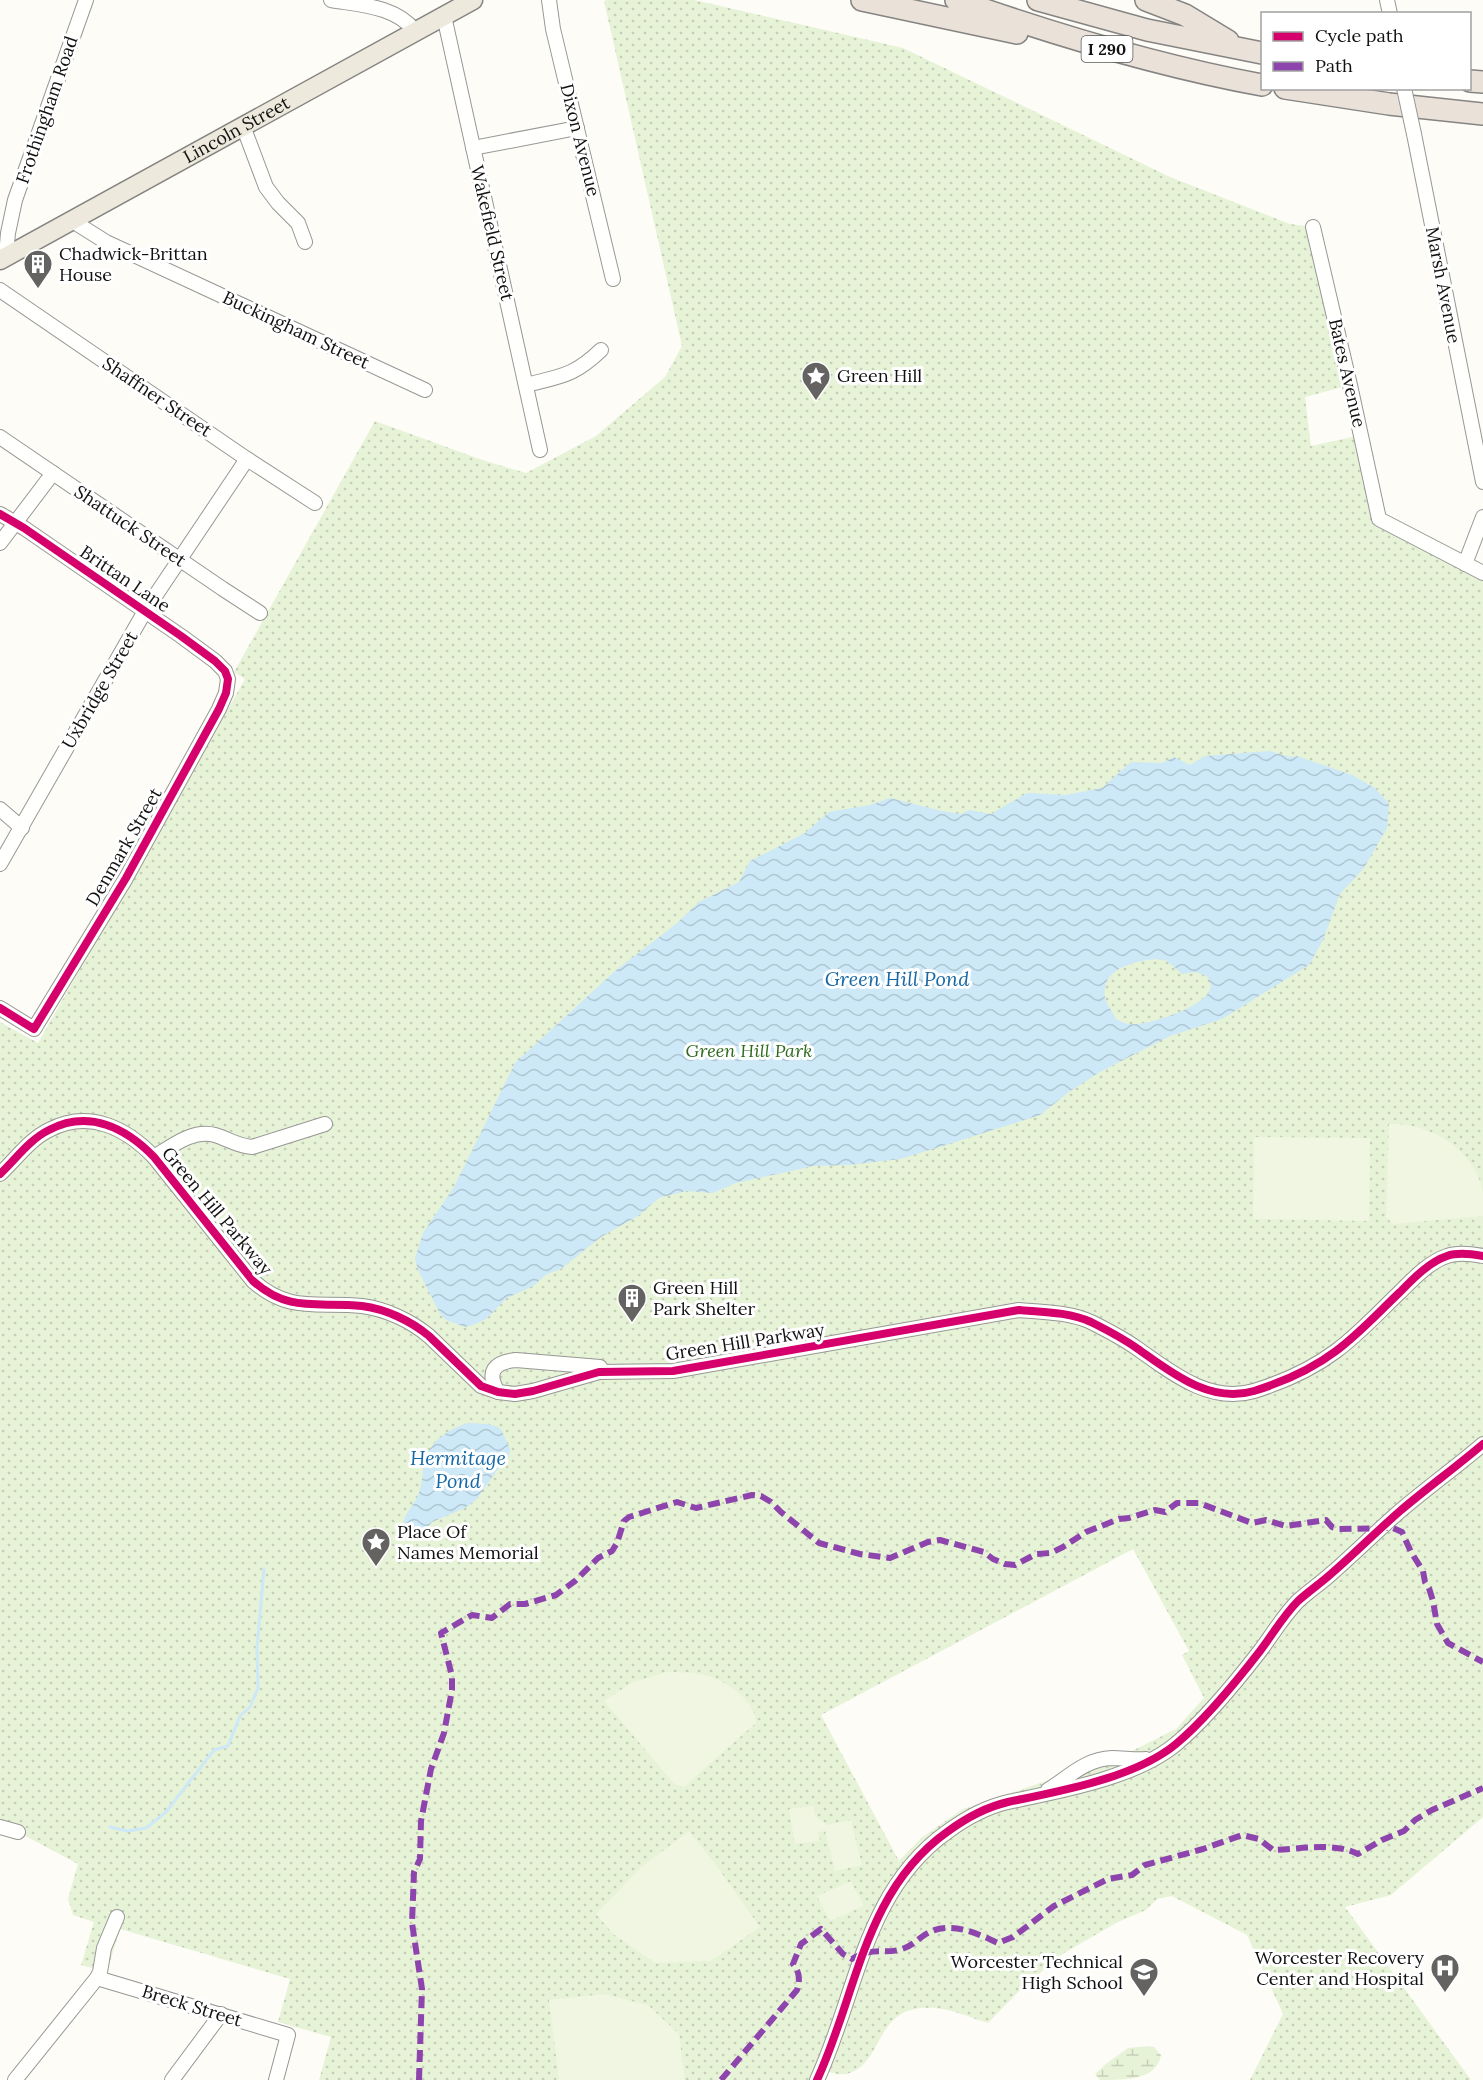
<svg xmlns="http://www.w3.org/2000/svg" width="1483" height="2080" font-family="Lora,serif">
  <defs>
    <pattern id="wetland-marsh" width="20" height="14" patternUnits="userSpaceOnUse" patternTransform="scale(1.5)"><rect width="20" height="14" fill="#e7f3d7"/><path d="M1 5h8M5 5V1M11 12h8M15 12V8" fill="none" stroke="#c5cfb8"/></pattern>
    <pattern id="park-dots" width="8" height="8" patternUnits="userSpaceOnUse" patternTransform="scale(1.5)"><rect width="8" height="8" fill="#e7f3d7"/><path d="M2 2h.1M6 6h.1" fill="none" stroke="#c5cfb8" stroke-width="1.8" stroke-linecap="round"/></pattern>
    <pattern id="water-waves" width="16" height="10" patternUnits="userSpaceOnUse" patternTransform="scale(1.5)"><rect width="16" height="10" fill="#cde8f7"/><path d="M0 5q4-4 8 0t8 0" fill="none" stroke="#afc6d3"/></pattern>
  </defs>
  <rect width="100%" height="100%" fill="#fdfcf7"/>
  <path fill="url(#wetland-marsh)" d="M1148,2046L1154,2047L1161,2055C1157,2080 1125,2080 1100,2080L1095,2074L1107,2063L1128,2048Z"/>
  <path fill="url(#park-dots)" fill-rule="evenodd" d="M607,0H694L903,48L1170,177L1290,224L1313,227L1350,385L1305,397L1311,446L1361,435L1379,519L1483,573V1817L1391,1895L1345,1907L1471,2080H1250L1283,2014L1247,1935L1172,1896L1157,1899L1146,1910L1118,1922L1064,1953L1024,1986L988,2023C971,2018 952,2009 934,2008C876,2003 884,2059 852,2072C844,2076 836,2074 829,2072L826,2080H319L331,2037L278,2022L290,1979L120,1929L107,1972L81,1965L94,1922L73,1915L68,1899L78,1864L18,1832L0,1827V1022L38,1043L245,679L234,672L375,421L485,461L526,473L596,436L665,377L682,346L604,1ZM1133,1549L1189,1651L1182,1655L1204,1698L1176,1729L1130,1752H1112L1070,1766L1052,1779L963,1809L921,1838L899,1861L821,1715Z"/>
  <g fill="#f0f6e1">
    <path d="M1389,1124C1430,1122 1476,1150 1483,1193C1483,1200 1483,1209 1483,1216L1393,1224L1386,1217Z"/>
    <path d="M1254,1137L1370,1138L1369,1221L1253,1219Z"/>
    <path d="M667,1672C678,1672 689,1672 700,1674C722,1678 755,1698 756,1723L684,1787L674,1784L604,1701L631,1683Z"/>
    <path d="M814,1806L815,1816L827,1825L851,1820L862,1865L835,1871L825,1831L818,1832L820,1841L795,1844L789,1809Z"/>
    <path d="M689,1831L716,1865L760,1927L711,1961L655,1963L613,1934L596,1914L640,1868Z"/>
    <path d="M851,1881L864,1906L830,1921L817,1896Z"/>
    <path d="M604,1994L648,2005L679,2034L685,2080H559L549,2000Z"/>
  </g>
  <g fill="url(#water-waves)" fill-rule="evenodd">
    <path d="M1270,751L1289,757L1297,756L1352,775L1375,788L1389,804L1387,828L1364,868L1340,894L1323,940L1309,965L1222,1019L1170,1036L1100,1072L1069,1092L1040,1115L946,1145L900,1159L849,1165L814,1166L736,1183L713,1193L686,1191L659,1198L638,1216L601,1237L561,1269L547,1274L533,1286L507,1298L486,1319L473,1325L465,1327L446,1320L439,1312L418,1270L415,1258L418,1249L423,1233L454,1187L515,1063L615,971L676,924L699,902L739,882L750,861L805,833L829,812L870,805L890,798L942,811L961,814L969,810L991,814L1027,793L1065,795L1102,788L1131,762L1162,763L1174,757L1190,765L1205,756ZM1156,959L1167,961L1182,974L1195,972L1207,976C1209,980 1212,984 1210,989C1205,1007 1148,1026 1130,1024C1125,1024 1120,1021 1116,1019C1113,1013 1107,1005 1105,998C1100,968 1135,961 1156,959Z"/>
    <path d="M468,1423L488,1424L498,1427L502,1431L510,1449L509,1457L503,1462L476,1500L465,1508L432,1522L420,1536L410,1535L404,1528C401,1515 414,1507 418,1495C423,1485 422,1473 424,1463C429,1442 448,1429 468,1423Z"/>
  </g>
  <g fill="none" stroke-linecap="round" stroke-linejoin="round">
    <path stroke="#cde8f7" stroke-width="3" d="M110,1827L127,1831L146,1828L166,1812L214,1750L228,1746L240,1716L250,1707L258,1688L257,1647L264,1569"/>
    <g stroke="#979795" stroke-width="16">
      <g id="minor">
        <path d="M331,0C360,5 396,6 415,31"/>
        <path d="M549,0L553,29L613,279"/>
        <path d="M1387,0L1390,14"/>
        <path d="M444,16L540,450"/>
        <path d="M243,126L266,187L278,203L298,223L305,242"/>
        <path d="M1414,134L1483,482"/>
        <path d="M473,148L577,128"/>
        <path d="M71,220L106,242L425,390"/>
        <path d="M1313,227L1350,385L1379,519L1483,573"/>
        <path d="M6,256L8,233L15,200L86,0"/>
        <path d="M0,290L247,459L315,503"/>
        <path d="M526,385C561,376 574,376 601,350"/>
        <path d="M0,437L223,589L260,613"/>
        <path d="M0,514L24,528L181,636L215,661L225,671L228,679L226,693L219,709L126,878L34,1029L0,1008"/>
        <path d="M0,543L53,473"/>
        <path d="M1465,564L1483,517"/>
        <path d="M0,809L22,828"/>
        <path d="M0,864L145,611L247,459"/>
        <path d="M154,1157C172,1146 193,1129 215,1135C228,1139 238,1146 252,1147L325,1124"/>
        <path d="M0,1174C15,1160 30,1139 49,1130C89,1109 126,1128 154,1157L253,1281C290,1314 319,1301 362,1306C386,1309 411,1321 429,1336L481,1386L498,1392L515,1394L533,1391L599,1372L673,1371L1019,1310C1042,1312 1069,1312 1091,1322C1107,1330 1124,1339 1138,1349C1172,1373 1210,1404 1254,1391C1283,1382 1312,1369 1336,1351C1359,1334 1379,1312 1400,1292C1413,1279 1429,1262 1447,1256C1458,1252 1472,1254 1483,1256"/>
        <path d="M498,1392C486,1372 494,1362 516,1360L600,1367"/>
        <path d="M1048,1790C1069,1777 1085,1759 1112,1758C1124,1758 1135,1760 1146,1759"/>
        <path d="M0,1827L18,1832"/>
        <path d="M97,1978L288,2035L276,2080"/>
        <path d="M15,2080L97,1978L100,1972L104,1948L117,1917"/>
        <path d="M172,2080L221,2014"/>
        <path d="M817,2080C857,1994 864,1891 947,1832C966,1818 986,1807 1008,1802C1060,1791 1135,1778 1176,1744C1206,1719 1236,1682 1260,1651C1273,1634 1283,1616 1298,1601C1309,1591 1321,1583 1332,1573C1355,1553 1377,1531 1400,1511C1427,1488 1456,1467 1483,1444"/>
      </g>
    </g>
    <g stroke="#858482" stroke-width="21">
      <g id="major">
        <path id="s1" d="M0,260L473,0"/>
      </g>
    </g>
    <g stroke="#858482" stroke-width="24">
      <g id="highway">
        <path d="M862,0L1017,33"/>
        <path d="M956,0C1056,35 1158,66 1262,85"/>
        <path d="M1038,0L1147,30L1262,53"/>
        <path d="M1146,0L1185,15L1228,41"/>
        <path d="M1470,81L1483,82"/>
        <path d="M1285,88L1389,104L1483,114"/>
      </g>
    </g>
    <use href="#minor" stroke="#fffffe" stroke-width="14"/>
    <use href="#major" stroke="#ede9dc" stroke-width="18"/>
    <use href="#highway" stroke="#eae1d8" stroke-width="21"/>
    <g stroke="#979795" stroke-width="16" stroke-linecap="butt">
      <path id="minor-bridge" d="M1404,88L1414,134"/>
    </g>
    <use href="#minor-bridge" stroke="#fffffe" stroke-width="14"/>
    <g stroke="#8e44ad" stroke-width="6" stroke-dasharray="12 6" stroke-linecap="butt">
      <path d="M419,2080L422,1989L412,1923L414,1872L420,1859L421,1821L431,1769L444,1733L452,1690V1676L441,1633L472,1615L492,1618L510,1604H525L556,1595L575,1581L598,1558L612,1551L617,1543L624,1521L629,1517L677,1502L696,1508L752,1495L761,1496L771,1502L781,1512L819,1543L860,1554L890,1558L928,1542L940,1540L984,1552L993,1559L1005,1564L1015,1565L1036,1554L1051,1553L1063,1547L1086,1532L1119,1519L1129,1518L1155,1510L1165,1512L1177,1503H1199L1252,1523L1266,1520L1286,1526L1326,1520L1332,1527L1339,1529L1393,1528L1402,1532L1411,1552L1423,1571L1425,1582L1429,1588L1433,1601L1437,1624L1448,1643L1483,1662"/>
      <path d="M721,2080L797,1990C800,1980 800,1972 793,1964L801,1944L821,1929L843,1954L852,1959C874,1946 884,1955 902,1949C912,1946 918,1939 926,1934C949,1920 976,1933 998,1943L1013,1937L1054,1906L1108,1879L1132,1875L1145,1865L1203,1849L1242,1835L1259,1839L1273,1850C1300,1849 1335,1842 1358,1854L1382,1840L1404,1831L1415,1820L1432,1810L1483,1788"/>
    </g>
    <g stroke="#fff" stroke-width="11">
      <g id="cycleway">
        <path d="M0,514L24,528L181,636L215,661L225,671L228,679L226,693L219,709L126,878L34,1029L0,1008"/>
        <path d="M0,1174C15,1160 30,1139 49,1130C89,1109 126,1128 154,1157L253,1281C290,1314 319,1301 362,1306C386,1309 411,1321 429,1336L481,1386L498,1392L515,1394L533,1391L599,1372L673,1371L1019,1310C1042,1312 1069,1312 1091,1322C1107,1330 1124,1339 1138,1349C1172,1373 1210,1404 1254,1391C1283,1382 1312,1369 1336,1351C1359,1334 1379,1312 1400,1292C1413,1279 1429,1262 1447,1256C1458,1252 1472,1254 1483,1256"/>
        <path d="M817,2080C857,1994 864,1891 947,1832C966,1818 986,1807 1008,1802C1060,1791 1135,1778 1176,1744C1206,1719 1236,1682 1260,1651C1273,1634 1283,1616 1298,1601C1309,1591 1321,1583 1332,1573C1355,1553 1377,1531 1400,1511C1427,1488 1456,1467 1483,1444"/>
      </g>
    </g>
    <use href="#cycleway" stroke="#d6006c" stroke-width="8"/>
  </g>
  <defs>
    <g id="building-pin" transform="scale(1.5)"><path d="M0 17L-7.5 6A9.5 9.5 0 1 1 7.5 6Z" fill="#646362" stroke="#fff"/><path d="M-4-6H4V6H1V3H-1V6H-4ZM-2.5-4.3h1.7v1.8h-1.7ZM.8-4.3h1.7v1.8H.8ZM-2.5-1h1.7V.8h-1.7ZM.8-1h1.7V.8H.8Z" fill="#fff"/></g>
    <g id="sight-pin" transform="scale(1.5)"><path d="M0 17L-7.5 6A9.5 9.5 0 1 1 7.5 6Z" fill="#646362" stroke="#fff"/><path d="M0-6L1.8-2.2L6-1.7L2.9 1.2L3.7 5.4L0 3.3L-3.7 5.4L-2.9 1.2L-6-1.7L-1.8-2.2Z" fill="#fff"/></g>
    <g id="hospital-pin" transform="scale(1.5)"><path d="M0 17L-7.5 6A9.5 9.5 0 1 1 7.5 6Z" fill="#646362" stroke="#fff"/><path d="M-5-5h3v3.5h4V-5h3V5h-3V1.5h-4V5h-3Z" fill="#fff"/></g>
    <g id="school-pin" transform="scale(1.5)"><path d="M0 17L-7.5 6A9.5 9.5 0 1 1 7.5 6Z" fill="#646362" stroke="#fff"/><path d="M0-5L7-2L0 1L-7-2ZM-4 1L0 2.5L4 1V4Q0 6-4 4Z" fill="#fff"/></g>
  </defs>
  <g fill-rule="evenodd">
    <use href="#building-pin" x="38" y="264"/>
    <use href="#sight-pin" x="816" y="376"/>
    <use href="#building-pin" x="632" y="1298"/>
    <use href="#sight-pin" x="376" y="1542"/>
    <use href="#hospital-pin" x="1445" y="1968"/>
    <use href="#school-pin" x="1144" y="1972"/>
  </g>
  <g text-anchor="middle" stroke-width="6" stroke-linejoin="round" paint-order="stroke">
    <rect fill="#fff" stroke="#585858" stroke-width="1.5" x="1081.5" y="36" width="51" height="26" rx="4.5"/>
    <g font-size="16" font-weight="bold" fill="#111">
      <text x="1107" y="55">I 290</text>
    </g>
    <g font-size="18" fill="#111" stroke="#fff">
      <text transform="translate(47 110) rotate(-71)" y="6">Frothingham Road</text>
      <text dy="6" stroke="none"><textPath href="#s1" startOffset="270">Lincoln Street</textPath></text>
      <text transform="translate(580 140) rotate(76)" y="6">Dixon Avenue</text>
      <text transform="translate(492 233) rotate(77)" y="6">Wakefield Street</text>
      <text transform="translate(1443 285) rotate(79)" y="6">Marsh Avenue</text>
      <text transform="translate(296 330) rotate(25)" y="6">Buckingham Street</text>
      <text transform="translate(1347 373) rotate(77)" y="6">Bates Avenue</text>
      <text transform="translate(157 397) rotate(34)" y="6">Shaffner Street</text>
      <text transform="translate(130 526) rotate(34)" y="6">Shattuck Street</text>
      <text transform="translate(125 579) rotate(34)" y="6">Brittan Lane</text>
      <text transform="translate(100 690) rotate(-60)" y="6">Uxbridge Street</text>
      <text transform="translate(124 847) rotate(-60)" y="6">Denmark Street</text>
      <text transform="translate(217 1211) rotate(50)" y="6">Green Hill Parkway</text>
      <text transform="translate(745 1342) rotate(-9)" y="6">Green Hill Parkway</text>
      <text transform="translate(192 2006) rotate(17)" y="6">Breck Street</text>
    </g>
    <g font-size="18" fill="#111" stroke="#fff" text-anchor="start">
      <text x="59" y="260">Chadwick-Brittan<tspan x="59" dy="21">House</tspan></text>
      <text x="837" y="382">Green Hill</text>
      <text x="653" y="1294">Green Hill<tspan x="653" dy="21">Park Shelter</tspan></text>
      <text x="397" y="1538">Place Of<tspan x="397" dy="21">Names Memorial</tspan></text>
      <text x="1424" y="1964" text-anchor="end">Worcester Recovery<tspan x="1424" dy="21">Center and Hospital</tspan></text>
      <text x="1123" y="1968" text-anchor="end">Worcester Technical<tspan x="1123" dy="21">High School</tspan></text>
    </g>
    <g font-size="18" font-style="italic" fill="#2f6b1f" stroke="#fff">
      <text x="749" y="1057">Green Hill Park</text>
    </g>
    <g font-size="20" font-style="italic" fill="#1768a6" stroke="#fff">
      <text x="897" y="986">Green Hill Pond</text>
      <text x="458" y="1465">Hermitage<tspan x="458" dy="23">Pond</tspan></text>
    </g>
  </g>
  <rect x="1261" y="12" width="210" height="78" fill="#ffffff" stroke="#a0a0a0" stroke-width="1.5"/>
  <rect x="1273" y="32" width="30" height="9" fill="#d6006c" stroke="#a0a0a0" stroke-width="1.5"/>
  <text x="1315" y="42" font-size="18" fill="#111111">Cycle path</text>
  <rect x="1273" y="62" width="30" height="9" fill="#8e44ad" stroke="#a0a0a0" stroke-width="1.5"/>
  <text x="1315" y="72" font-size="18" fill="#111111">Path</text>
</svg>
